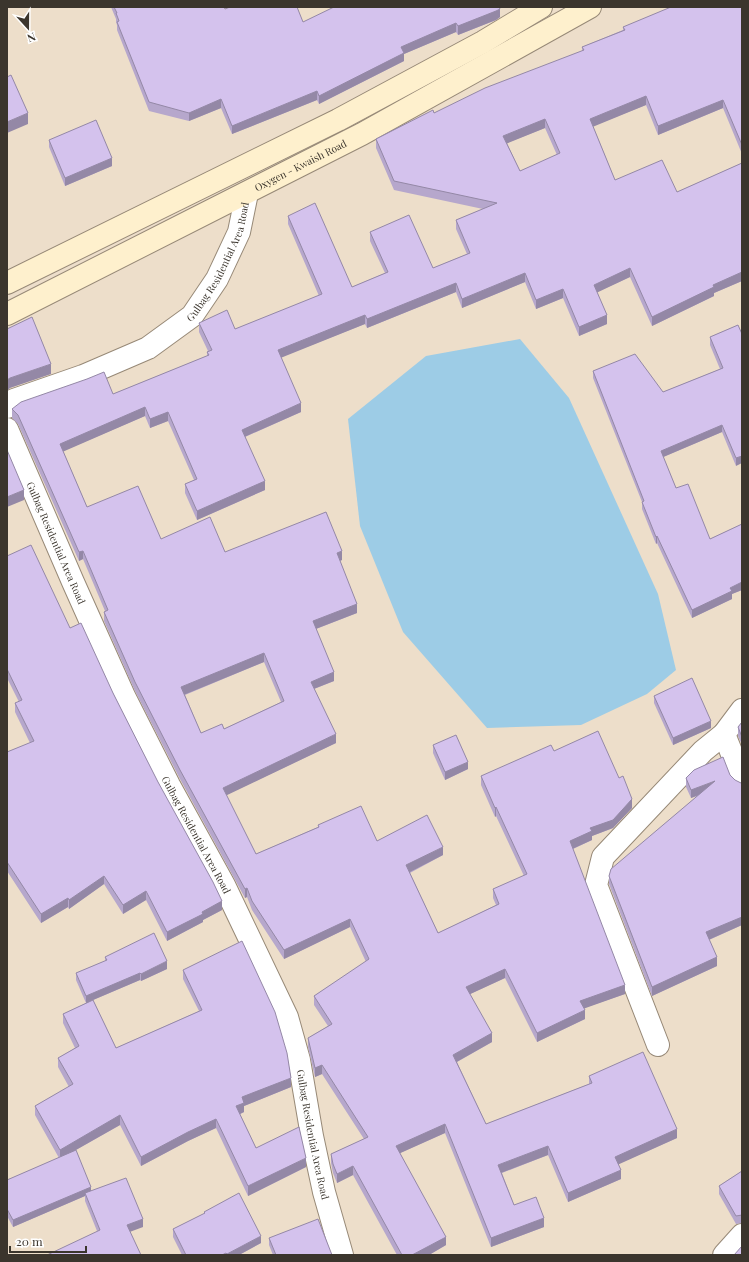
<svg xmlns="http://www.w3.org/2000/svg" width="749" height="1262" font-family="'Playfair Display',serif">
  <rect width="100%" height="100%" fill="#eddeca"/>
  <path fill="#9dcce6" d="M520,339L569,398L658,594L676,670L647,694L581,725L487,728L403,632L360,526L348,419L426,356Z"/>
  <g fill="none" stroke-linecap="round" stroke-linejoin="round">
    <g stroke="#978977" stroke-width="24">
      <g id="street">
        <path id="s1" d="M7,407L14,400L83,376L148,348L192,316L217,279L239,232L247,193"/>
        <path id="s2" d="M7,429L73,582L124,696L169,785L224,885L287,1017L299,1060L312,1136L324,1192L342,1255"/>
        <path d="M742,710L724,734L742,779"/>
        <path d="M658,1045L596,885L603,857L703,751L724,734"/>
        <path d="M724,1255L742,1235"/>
      </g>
    </g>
    <g stroke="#978977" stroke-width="24">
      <g id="secondary">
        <path d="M7,283L338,120L483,42L541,7"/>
        <path id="s3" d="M7,314L362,134L590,7"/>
      </g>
    </g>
    <use href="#street" stroke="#fff" stroke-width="22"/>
    <use href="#secondary" stroke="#fef0cd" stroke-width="22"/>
  </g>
  <g fill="#b6a7cc" fill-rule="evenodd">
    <path d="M111,7H224L225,9L303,22L500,17L496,20L458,35L456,32L404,54V61L319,104L317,100L232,134L221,108L189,121L149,111L117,30V25L116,22V19Z"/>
    <path d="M742,7V154L723,108L658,135L646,105L593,126L615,180L677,192L742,163V281L714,293V296L652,326L630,277L597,292L607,324L579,336L563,298L536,309L525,282L462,308L456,292L367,328L365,324L281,357L301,412L245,437L265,490L197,520L185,493V484L194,480L168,421L150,428L145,416L63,451L87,507L161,539L225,552L342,560L340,561L357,613L316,629L334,681L314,689L336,743L226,795L256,854L318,827V825L377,841L443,855L410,873L438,933L496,905L493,898V889L524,876L496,816L495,817L481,785V776L554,751L632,808L613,828L592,836V840L573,849L625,994L584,1008L585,1019L537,1042L505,978L470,994L492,1042L457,1062L486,1124L589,1084V1076L677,1138L618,1164L621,1179L568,1202L548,1155L502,1173L514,1205L544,1227L491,1247L445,1133L400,1153L446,1245L429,1255H397L353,1175L337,1183L333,1173L331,1163V1154L364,1139L322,1074L315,1077L308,1047V1038L328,1026L314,1005V996L366,962L350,927L284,959L252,910L247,897L245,898L180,779L135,691L104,621V612L105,611L83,559L79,561L18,424L12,418V409L113,394L207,356V352L208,351L199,332V323L235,329L319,296L288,224V216L352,287L385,273L370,241V232L433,268L467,254L456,229V220L483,209L394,190L376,148V139L434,113L582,51V47L623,30V27ZM545,128L557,155L520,171L507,143ZM264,662L281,702L224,729L201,733L185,695Z"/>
    <path d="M49,140L112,166L65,186L49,147Z"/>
    <path d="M738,325L736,466L722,432L663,457L676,488L710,539L742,524V590L732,594V599L692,618L657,543L656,544L642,509V502L593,378V371L663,392L720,369L710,345V337Z"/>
    <path d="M7,556L70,628L113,693L222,910L203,920V922L167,941L146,900L123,914L104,884L69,909L68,907L41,923L7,871V752L30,743L15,712V703L19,702L7,678Z"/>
    <path d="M654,696L711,728L673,745L654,703Z"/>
    <path d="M742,722V745L738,736V727Z"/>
    <path d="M433,745L468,769L445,780L433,753Z"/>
    <path d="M694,770L742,925L709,940L717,966L652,996L609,884V876L697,796L691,798L686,787V778Z"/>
    <path d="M105,957L167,969L141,981L140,980L93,1000L116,1048L199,1011L183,979V970L291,1087L244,1106V1112L240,1114L256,1148L306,1167L248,1196L216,1128L188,1141L141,1166L120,1125L74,1151L91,1191L143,1227L97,1231L85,1201V1196L13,1227L7,1216V1180L59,1158L35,1115V1106L69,1087L58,1067V1058L75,1048L63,1023V1014L86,1003L76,980V973L105,961Z"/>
    <path d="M742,1171V1223L736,1224L719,1194V1186Z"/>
    <path d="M204,1212L261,1243L239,1255H182L173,1237V1229L204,1214Z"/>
    <path d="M269,1238L332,1255H273L269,1245Z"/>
  </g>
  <g fill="#9488a6">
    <path d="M500,9V17L496,20L458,35V26Z"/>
    <path d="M456,23V32L404,54V61L319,104V96L401,47Z"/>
    <path d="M317,91V100L232,134V126Z"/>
    <path d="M646,96V105L590,128V119Z"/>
    <path d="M221,99V108L189,121V113Z"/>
    <path d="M723,100V108L658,135V126Z"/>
    <path d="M28,113V124L7,133V122Z"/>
    <path d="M545,119V128L503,145V136Z"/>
    <path d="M112,158V166L65,186V178Z"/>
    <path d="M630,268V277L594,294V285Z"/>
    <path d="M742,272V281L714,293V296L652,326V317L713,285Z"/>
    <path d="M525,273V282L462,308V299Z"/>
    <path d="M456,283V292L367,328V319Z"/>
    <path d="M563,289V298L536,309V300Z"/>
    <path d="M365,315V324L278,359V350Z"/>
    <path d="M607,315V324L579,336V327Z"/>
    <path d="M51,364V374L10,388L7,391V380L10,378Z"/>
    <path d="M301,403V412L242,438V430Z"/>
    <path d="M145,407V416L60,453V444Z"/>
    <path d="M168,412V421L150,428V419Z"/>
    <path d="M722,425V432L661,458V451Z"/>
    <path d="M742,456V463L736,466V458Z"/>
    <path d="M265,481V490L197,520V511Z"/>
    <path d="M24,490V500L7,507V497Z"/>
    <path d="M657,536V543L656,544V537Z"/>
    <path d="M83,551V559L79,561V552Z"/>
    <path d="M342,551V560L337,562V553Z"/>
    <path d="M742,582V590L732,594V599L692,618V610L730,588Z"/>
    <path d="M357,604V613L313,630V621Z"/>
    <path d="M264,653V662L181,696V687Z"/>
    <path d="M334,672V681L311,690V682Z"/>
    <path d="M711,721V728L673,745V738Z"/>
    <path d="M336,734V743L223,797V788Z"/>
    <path d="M468,762V769L445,780V772Z"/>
    <path d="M715,781V789L691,798V790Z"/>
    <path d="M632,799V808L613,828L592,836V840L570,850V841L590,828Z"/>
    <path d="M496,807V816L495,817V808Z"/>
    <path d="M443,847V855L406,874V865Z"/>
    <path d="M104,876V884L69,909V900Z"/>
    <path d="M247,888V897L245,898V889Z"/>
    <path d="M146,891V900L123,914V905Z"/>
    <path d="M68,898V907L41,923V914Z"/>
    <path d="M222,901V910L203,920V922L167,941V932L202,912Z"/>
    <path d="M742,917V925L706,941V932Z"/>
    <path d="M350,919V927L284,959V950Z"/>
    <path d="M717,957V966L652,996V987Z"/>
    <path d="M167,961V969L141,981V974Z"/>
    <path d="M505,969V978L466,996V987Z"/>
    <path d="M140,973V980L86,1003V996Z"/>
    <path d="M625,985V994L580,1010V1001Z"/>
    <path d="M585,1010V1019L537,1042V1033Z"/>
    <path d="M492,1033V1042L453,1064V1055Z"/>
    <path d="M322,1065V1074L315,1077V1068Z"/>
    <path d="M291,1078V1087L244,1106V1112L236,1116V1106L242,1097Z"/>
    <path d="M120,1115V1125L60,1159V1150Z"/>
    <path d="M216,1119V1128L188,1141L141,1166V1157L188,1132Z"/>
    <path d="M445,1124V1133L396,1155V1146Z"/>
    <path d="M677,1129V1138L615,1166V1157Z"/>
    <path d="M548,1146V1155L498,1174V1165Z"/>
    <path d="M306,1158V1167L248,1196V1186Z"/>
    <path d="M353,1166V1175L337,1183V1174Z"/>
    <path d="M621,1170V1179L568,1202V1193Z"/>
    <path d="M91,1187V1194L85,1193V1196L13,1227V1220Z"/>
    <path d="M544,1218V1227L491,1247V1238Z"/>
    <path d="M143,1219V1227L127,1233V1225Z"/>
    <path d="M261,1236V1243L239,1255H227V1254Z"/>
    <path d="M446,1237V1245L429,1255H412Z"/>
  </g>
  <g fill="#d4c2ed" stroke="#9488a6" fill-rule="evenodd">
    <path d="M114,7H224L225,9L230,7H297L303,22L334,7H499L500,9L496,11L458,26L456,23L401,47L404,53L319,96L317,91L232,126L221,99L189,113L149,102L117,22L119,21L116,13H117Z"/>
    <path d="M671,7H742V145L723,100L658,126L646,96L590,119L615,180L662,160L677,192L742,163V272L713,285L714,287L652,317L630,268L594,285L607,315L579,327L563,289L536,300L525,273L462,299L456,283L367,319L365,315L278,350L301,403L242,430L265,481L197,511L185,484L197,479L168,412L150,419L145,407L60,444L87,507L138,486L161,539L210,517L225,552L326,512L342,551L337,553L357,604L313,621L334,672L311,682L336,734L223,788L256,854L319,827L318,825L361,806L377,841L427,815L443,847L406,865L438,933L499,904L493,889L527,874L496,807L495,808L481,776L551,745L554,751L598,731L619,778L623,776L632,799L613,820L590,828L592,831L570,841L625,985L580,1001L585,1010L537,1033L505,969L466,987L492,1033L453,1055L486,1124L592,1083L589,1076L643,1052L677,1129L615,1157L621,1170L568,1193L548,1146L498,1165L514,1205L536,1197L544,1218L491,1238L445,1124L396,1146L446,1237L412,1255H402L353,1166L337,1174L333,1164L331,1154L368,1137L322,1065L315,1068L308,1038L332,1024L314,996L369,959L350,919L284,950L252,901L247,888L245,889L180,770L135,682L104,612L108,610L83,551L79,552L18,415L12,409L21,402L87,379L104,372L113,394L209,355L207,352L212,350L199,323L227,310L235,329L322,294L288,216L315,203L352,287L388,272L370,232L409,215L433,268L470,253L456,220L497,203L394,181L376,139L433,110L434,113L485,88L584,50L582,47L625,30L623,27ZM545,119L560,153L520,171L503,136ZM264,653L284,701L224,729L222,724L201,733L181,687Z"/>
    <path d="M11,75L28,113L7,122V77Z"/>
    <path d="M96,120L112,158L65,178L49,140Z"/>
    <path d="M32,317L51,364L10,378L7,380V329Z"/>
    <path d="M738,325L742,334V456L736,458L722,425L661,451L676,488L688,484L710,539L742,524V582L730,588L732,591L692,610L657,536L656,537L642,502L644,501L593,371L635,354L663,392L723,368L710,337Z"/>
    <path d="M7,450L24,490L7,497Z"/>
    <path d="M31,545L70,628L81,623L113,693L158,782L213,882L222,901L202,912L203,914L167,932L146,891L123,905L104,876L69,900L68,898L41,914L7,862V752L34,741L15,703L22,700L7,669V556Z"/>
    <path d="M692,678L711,721L673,738L654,696Z"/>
    <path d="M742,722V737L738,727Z"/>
    <path d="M456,735L468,762L445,772L433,745Z"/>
    <path d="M723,757L730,775L735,780L741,783H742V917L706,932L717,957L652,987L609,876L611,869L715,781L691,790L686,778L694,770Z"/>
    <path d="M154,933L167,961L141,974L140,973L86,996L76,973L107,960L105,957Z"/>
    <path d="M242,941L275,1012L287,1053L291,1078L242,1097L244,1103L236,1106L256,1148L299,1127L306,1158L248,1186L216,1119L188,1132L141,1157L120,1115L60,1150L35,1106L73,1084L58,1058L79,1046L63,1014L93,1000L116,1048L202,1010L183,970Z"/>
    <path d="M76,1150L91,1187L13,1220L7,1209V1180Z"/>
    <path d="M742,1171V1215L736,1216L719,1186Z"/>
    <path d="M126,1178L143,1219L127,1225L141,1255H47L100,1230L85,1193Z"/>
    <path d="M239,1193L261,1236L227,1254L226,1253L222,1255H186L173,1229L205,1213L204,1212Z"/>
    <path d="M318,1219L332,1255H276L269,1238Z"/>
    <path d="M742,1246V1255H734Z"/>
  </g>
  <g text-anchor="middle" stroke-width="3" stroke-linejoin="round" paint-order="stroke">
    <g font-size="10" fill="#3b352d" stroke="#fff">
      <text dy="4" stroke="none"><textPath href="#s3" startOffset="329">Oxygen - Kwaish Road</textPath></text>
      <text dy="4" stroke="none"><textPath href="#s1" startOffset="269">Gulbag Residential Area Road</textPath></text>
      <text dy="4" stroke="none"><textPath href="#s2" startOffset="124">Gulbag Residential Area Road</textPath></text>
      <text dy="4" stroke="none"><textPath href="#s2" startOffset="448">Gulbag Residential Area Road</textPath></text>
      <text dy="4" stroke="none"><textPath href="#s2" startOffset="772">Gulbag Residential Area Road</textPath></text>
    </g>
  </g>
  <rect width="749" height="1262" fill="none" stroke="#3b352d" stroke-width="16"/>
  <g transform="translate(28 28) rotate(159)" stroke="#ffffff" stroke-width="3" paint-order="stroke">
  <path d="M0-3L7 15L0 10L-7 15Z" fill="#3b352d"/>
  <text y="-6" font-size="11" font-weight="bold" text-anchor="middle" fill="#3b352d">N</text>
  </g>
  <path d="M10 1246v6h76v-6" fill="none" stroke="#3b352d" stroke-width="2"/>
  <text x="16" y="1246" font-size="12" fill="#3b352d" stroke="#ffffff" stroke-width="3" paint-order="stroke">20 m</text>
</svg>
